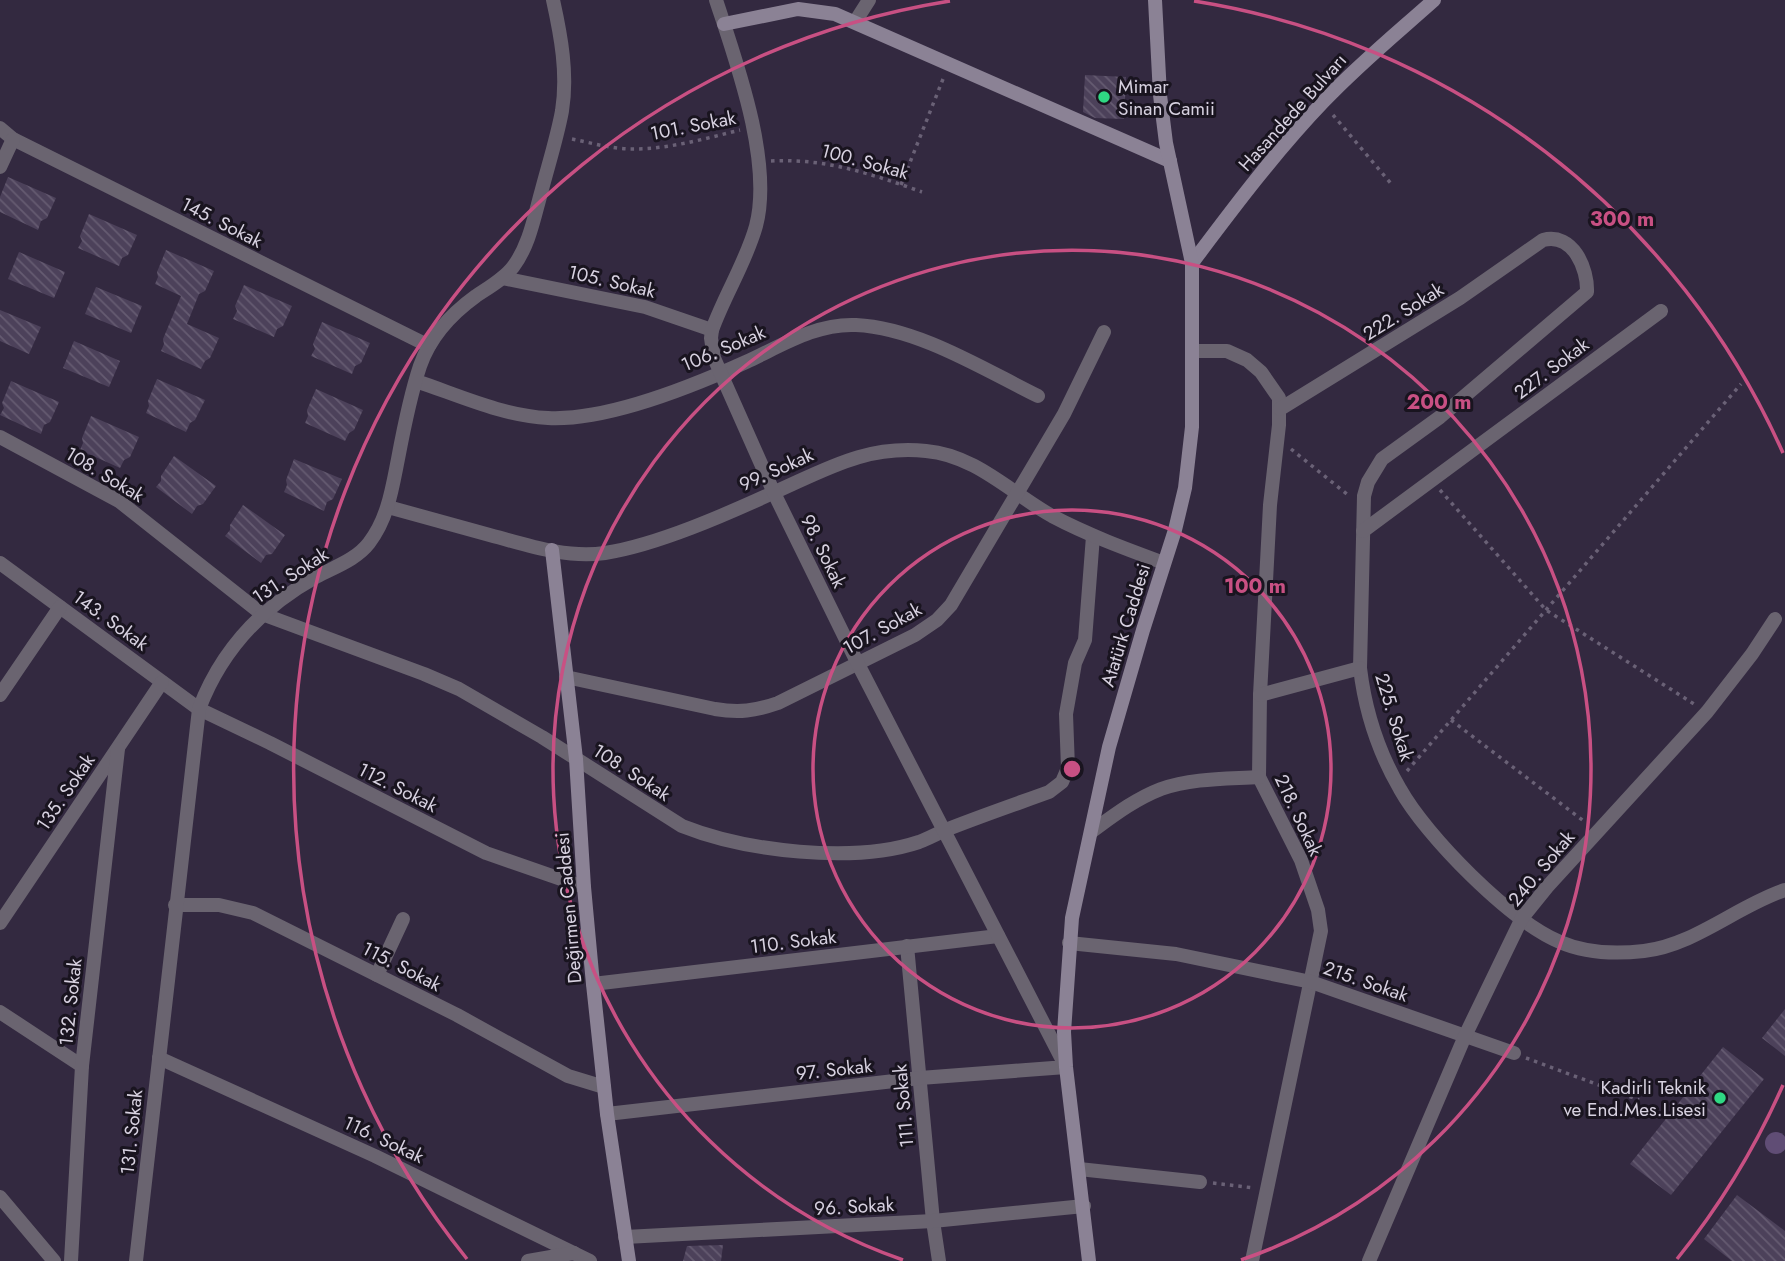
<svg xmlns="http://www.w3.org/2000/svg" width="1785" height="1261" font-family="Jost,sans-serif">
  <defs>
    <pattern id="building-back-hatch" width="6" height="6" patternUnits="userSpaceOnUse" patternTransform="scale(1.75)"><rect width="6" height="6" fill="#4c415a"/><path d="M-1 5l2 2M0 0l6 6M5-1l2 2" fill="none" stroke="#655b71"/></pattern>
  </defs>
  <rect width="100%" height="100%" fill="#332940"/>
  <circle fill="#604d75" cx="1776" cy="1143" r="11"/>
  <g fill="url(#building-back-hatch)">
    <path d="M1085,75L1126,77L1124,119L1095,118L1083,112Z"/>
    <path d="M8,177L56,198L47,218L41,221L38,230L0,212V197Z"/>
    <path d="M89,214L137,235L128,255L122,258L119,266L78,248L82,241L80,236Z"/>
    <path d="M166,250L214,271L205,291L199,294L187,324L219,338L210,358L205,361L201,369L161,351L164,344L163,339L181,296L155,284L158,277L157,272Z"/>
    <path d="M19,252L65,272L54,298L8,279Z"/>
    <path d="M244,285L292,306L283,326L277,329L274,337L233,319L237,311L235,306Z"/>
    <path d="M96,287L142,306L131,333L85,314Z"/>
    <path d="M0,310L41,327L29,354L0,341Z"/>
    <path d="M322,322L370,343L361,363L355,366L352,374L311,356L315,349L313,344Z"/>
    <path d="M74,341L120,361L109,387L63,368Z"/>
    <path d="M157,379L205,400L195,420L190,423L186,432L146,413L149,406L148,401Z"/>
    <path d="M11,381L59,402L50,422L44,425L41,434L0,415L4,408L2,403Z"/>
    <path d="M316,389L363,410L354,430L349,433L345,441L305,423L308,416L307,410Z"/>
    <path d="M91,416L139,437L130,457L124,460L120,468L80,450L83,443L82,438Z"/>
    <path d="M174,456L216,486L203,504L197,506L192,514L156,487L161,481V476Z"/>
    <path d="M294,459L342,479L333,499L327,502L324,511L284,492L287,485L286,480Z"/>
    <path d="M243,505L285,535L272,554L266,555L261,563L225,536L230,530V525Z"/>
    <path d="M1785,1009V1056L1762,1038Z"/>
    <path d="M1723,1047L1764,1079L1671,1195L1630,1164Z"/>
    <path d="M1737,1195L1785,1231V1261H1732L1704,1239Z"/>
    <path d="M723,1245L721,1261H683L687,1246Z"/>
  </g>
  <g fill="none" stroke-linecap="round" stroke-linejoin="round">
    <g stroke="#6a6176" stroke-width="3.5" stroke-dasharray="3.5 5" stroke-linecap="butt">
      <path d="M1333,115L1393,186"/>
      <path d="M572,139C592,143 612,149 632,149C669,149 704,139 740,130"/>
      <path d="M771,161C825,158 872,174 922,192"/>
      <path d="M901,185L943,79"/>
      <path d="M1291,449L1348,495"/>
      <path d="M1440,490L1546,610L1694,704"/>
      <path d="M1451,720L1585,822"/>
      <path d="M1407,771L1741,384"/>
      <path d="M1526,1058L1639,1100"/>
      <path d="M1213,1183L1254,1188"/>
    </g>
    <g stroke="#6a6470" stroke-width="14">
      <path d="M855,22L869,0"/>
      <path d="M0,128L13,139L429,346"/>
      <path d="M0,167L13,139"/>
      <path d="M502,278L645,307L712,330"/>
      <path d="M1193,351H1227L1247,360L1261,372L1279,398V425L1270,505L1260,695L1259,777L1301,860L1318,910L1321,931L1252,1261"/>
      <path d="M416,381C458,395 503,416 548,418C607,421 693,386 746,362C781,346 816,323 856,325C918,328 983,369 1038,396"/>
      <path d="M1280,409L1460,298L1543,240C1573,232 1588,269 1587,292L1440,417L1382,459L1368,482L1364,496L1360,668C1365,710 1379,753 1400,789C1426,836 1510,921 1560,942C1585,953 1617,954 1644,951C1695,945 1737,906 1785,890"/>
      <path d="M0,437L119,501L262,614L424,674L459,689L542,737L682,826C745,851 853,864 919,842C927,839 935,835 943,831C978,817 1013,805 1049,792L1062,782L1068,768L1066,714L1075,663L1085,640L1093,536"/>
      <path d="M388,507C421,516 453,525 486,534C524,544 565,559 605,553C657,545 727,514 775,492C827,469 866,445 926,451C975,455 1011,493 1052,516C1088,535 1126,549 1164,563"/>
      <path d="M1363,531L1661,311"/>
      <path d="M0,563L199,709L270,743L486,853L584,887"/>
      <path d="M566,677L715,709C739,713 755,711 778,703L915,635L937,620L951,605L1064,414L1104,332"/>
      <path d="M0,695L60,607"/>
      <path d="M1260,695L1360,668"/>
      <path d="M1091,832C1113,816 1135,799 1161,789C1192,778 1227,779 1259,777"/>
      <path d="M175,905H219L253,913L457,1015L568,1076L604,1087"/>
      <path d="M0,923L162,682"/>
      <path d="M1069,943L1176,954L1311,982L1514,1053"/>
      <path d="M907,946L933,1221L939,1261"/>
      <path d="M377,975L403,919"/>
      <path d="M593,984L998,936"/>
      <path d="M0,1012L82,1066"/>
      <path d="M159,1058L375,1156L590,1261"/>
      <path d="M607,1114L920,1078L1066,1067L858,664L774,493L714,358L711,338L712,330C725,294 746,262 756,226C773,162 736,61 716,0"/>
      <path d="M1079,1169L1200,1182"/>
      <path d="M0,1197L54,1261"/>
      <path d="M625,1237L933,1221L1084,1206"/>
      <path d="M71,1261L82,1066L118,749"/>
      <path d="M136,1261L199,709C221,651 262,607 316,577C334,567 356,560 369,543C388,518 392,489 398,459C404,427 410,396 420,366C430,337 451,314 476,296C488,288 504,279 513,267C529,246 534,218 541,193C548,166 557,138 562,111C568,74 561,36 553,0"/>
      <path d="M528,1261L574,1253"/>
      <path d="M1369,1261L1465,1036L1522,918L1547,887L1707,712L1752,654L1775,619"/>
    </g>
    <g stroke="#8b8295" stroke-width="14">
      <path d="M724,24L798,9L835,14L1170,161"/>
      <path d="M1192,263C1234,207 1276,151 1324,101C1358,65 1397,33 1434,0"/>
      <path d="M552,550L576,759L584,887L593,984L607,1114L629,1261"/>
      <path d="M1089,1261L1066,1067L1064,1032L1072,918L1109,747L1143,630L1175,530L1185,488L1192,427V263L1166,143L1160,95L1155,0"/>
    </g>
  </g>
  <g fill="none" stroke="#c85083" stroke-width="3.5">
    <circle cx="1072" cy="769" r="259"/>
    <path d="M903 1260A519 519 0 1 1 1241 1260"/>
    <path d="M1783 1085A778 778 0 0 1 1677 1259M467 1259A778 778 0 0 1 950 1M1194 1A778 778 0 0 1 1783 453"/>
  </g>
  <g fill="#2fd883" stroke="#19141f" stroke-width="2.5">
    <circle cx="1104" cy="97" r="7"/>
    <circle cx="1720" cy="1098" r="7"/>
  </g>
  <g text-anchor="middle" stroke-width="6" stroke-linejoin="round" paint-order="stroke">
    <g font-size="19" fill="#d7d1e0" stroke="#19141f" text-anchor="start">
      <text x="1118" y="93">Mimar<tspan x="1118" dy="22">Sinan Camii</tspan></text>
      <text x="1706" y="1094" text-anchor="end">Kadirli Teknik<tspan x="1706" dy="22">ve End.Mes.Lisesi</tspan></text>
    </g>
    <g font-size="19" fill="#d7d1e0" stroke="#19141f">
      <text transform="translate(1292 112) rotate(-48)" y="7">Hasandede Bulvarı</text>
      <text transform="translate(693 125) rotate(-11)" y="7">101. Sokak</text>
      <text transform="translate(865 161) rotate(15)" y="7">100. Sokak</text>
      <text transform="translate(222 222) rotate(27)" y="7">145. Sokak</text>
      <text transform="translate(612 281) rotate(13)" y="7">105. Sokak</text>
      <text transform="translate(1403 311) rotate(-32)" y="7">222. Sokak</text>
      <text transform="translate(723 348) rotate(-23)" y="7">106. Sokak</text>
      <text transform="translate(1551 368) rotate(-37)" y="7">227. Sokak</text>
      <text transform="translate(776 469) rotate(-24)" y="7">99. Sokak</text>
      <text transform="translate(105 474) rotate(31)" y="7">108. Sokak</text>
      <text transform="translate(824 551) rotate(64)" y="7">98. Sokak</text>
      <text transform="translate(290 575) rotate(-33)" y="7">131. Sokak</text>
      <text transform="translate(111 620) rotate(36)" y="7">143. Sokak</text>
      <text transform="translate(1125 625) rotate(-73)" y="7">Atatürk Caddesi</text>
      <text transform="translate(882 628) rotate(-29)" y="7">107. Sokak</text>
      <text transform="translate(1395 717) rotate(73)" y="7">225. Sokak</text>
      <text transform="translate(632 772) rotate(33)" y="7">108. Sokak</text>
      <text transform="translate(398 787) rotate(27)" y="7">112. Sokak</text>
      <text transform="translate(65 792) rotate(-56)" y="7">135. Sokak</text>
      <text transform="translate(1299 815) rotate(65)" y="7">218. Sokak</text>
      <text transform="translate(1541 868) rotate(-50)" y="7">240. Sokak</text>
      <text transform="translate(568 908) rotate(-95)" y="7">Değirmen Caddesi</text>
      <text transform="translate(793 941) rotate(-7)" y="7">110. Sokak</text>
      <text transform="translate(402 966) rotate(27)" y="7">115. Sokak</text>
      <text transform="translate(1366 981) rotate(19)" y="7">215. Sokak</text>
      <text transform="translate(70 1002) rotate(-84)" y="7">132. Sokak</text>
      <text transform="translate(834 1069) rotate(-6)" y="7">97. Sokak</text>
      <text transform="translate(903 1106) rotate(-95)" y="7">111. Sokak</text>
      <text transform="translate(131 1132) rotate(-84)" y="7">131. Sokak</text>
      <text transform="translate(384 1139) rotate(25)" y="7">116. Sokak</text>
      <text transform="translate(854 1206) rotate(-3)" y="7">96. Sokak</text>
    </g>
  </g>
  <circle cx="1072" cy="769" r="10" fill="#c85083" stroke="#19141f" stroke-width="3.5"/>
  <g font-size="21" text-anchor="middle" font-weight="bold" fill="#c85083" stroke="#19141f" stroke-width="6" stroke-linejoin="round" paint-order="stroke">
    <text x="1622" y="226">300 m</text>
    <text x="1439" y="409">200 m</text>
    <text x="1255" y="593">100 m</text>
  </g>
</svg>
